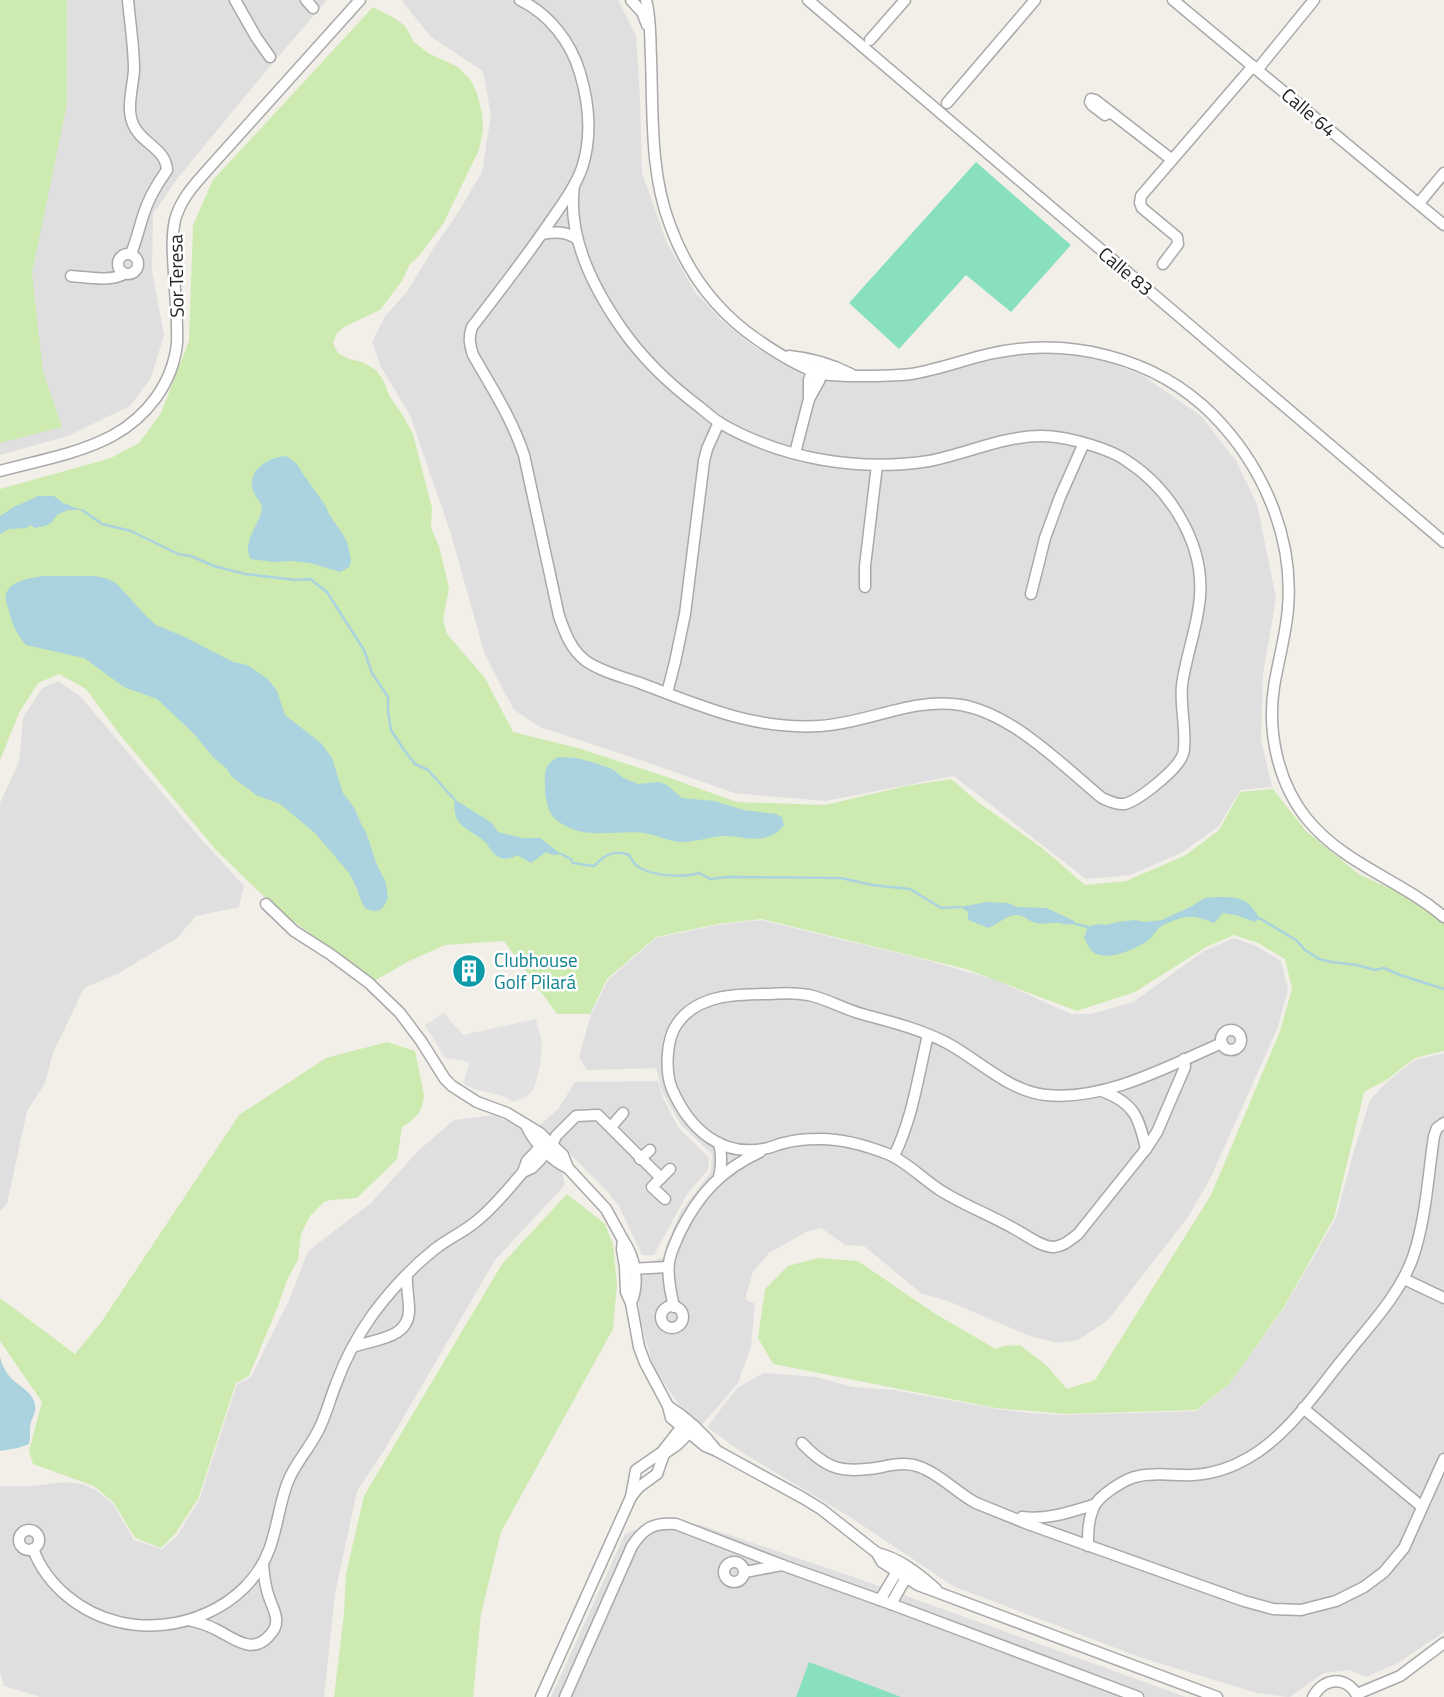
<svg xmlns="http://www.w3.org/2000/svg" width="1444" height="1697" font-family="'Titillium Web',sans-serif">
  <rect width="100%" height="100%" fill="#f2efe9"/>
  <g fill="#e0dfdf">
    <path d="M0,0H327L266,71L177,179L153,214L152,271L164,335L151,378L130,406L68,436L0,455Z"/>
    <path d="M404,0H618L636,35L640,96L642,173L666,241L695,292L721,320L756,348L829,380L887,382L911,379L1022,353L1092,356L1142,375L1201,416L1236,461L1257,504L1276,598L1263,674L1261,740L1272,787L1240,790L1219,826L1183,852L1131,875L1086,879L954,776L825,801L734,793L655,765L540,727L514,710L485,655L450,531L410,415L381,367L372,342L385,316L407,292L433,249L459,211L482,172L491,115L483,71L431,37L402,1Z"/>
    <path d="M58,681L81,697L201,839L244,886L239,907L196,916L177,938L119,973L84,988L53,1053L45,1083L27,1111L7,1204L0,1211V803L19,762L23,718L42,688Z"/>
    <path d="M761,920L926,960L996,980L1071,1014H1091L1133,1002L1204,951L1234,938L1256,946L1281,961L1288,989L1278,1027L1210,1179L1188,1217L1107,1321L1078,1340L1057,1343L1030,1336L948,1301L922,1294L864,1246L845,1245L821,1228L806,1232L769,1253L753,1272L745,1299L755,1304L751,1347L738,1383L702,1425L687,1416L654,1369L639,1316V1265L665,1257L666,1246L681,1211L711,1172L712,1154L681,1125L662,1091L656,1068L587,1070L579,1057L591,1014L608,980L656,938L718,925Z"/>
    <path d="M1444,1053V1632L1398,1663L1366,1677L1349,1670L1323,1673L1290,1697H1287L1257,1693L1139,1657L953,1586L853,1519L740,1451L707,1427L738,1387L764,1373L816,1377L852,1387L894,1390L998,1409L1029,1413L1066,1415L1197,1411L1230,1383L1284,1308L1336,1218L1353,1154L1370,1100L1389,1080L1415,1060Z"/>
    <path d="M658,1081L663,1098L678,1127L709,1158L708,1170L687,1194L654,1255H642L619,1206L607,1191L556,1140L539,1126L559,1108L575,1082Z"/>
    <path d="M494,1115L520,1128L561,1169L565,1185L495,1260L385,1449L357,1491L335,1594L324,1697H40L4,1686L0,1672V1486H33L65,1482L82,1484L96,1490L113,1504L134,1540L162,1549L177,1536L199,1500L237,1384L251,1377L290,1298L308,1251L371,1203L418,1151L454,1120Z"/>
    <path d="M662,1519L700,1525L862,1580L1186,1697H551L625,1534Z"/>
  </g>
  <g fill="#cdebb0">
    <path d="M0,0H67V104L32,273L43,372L62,427L0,443Z"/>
    <path d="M373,7L396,19L405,26L414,42L428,53L458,67L470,79L477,93L482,114L483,129L479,150L443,224L418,257L410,264L402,281L380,310L344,327L337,333L333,343L338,353L349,359L362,362L376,370L383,380L390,397L402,414L413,434L432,508L431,528L439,546L449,588L443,620L447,634L485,678L513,732L578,748L667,777L737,802L825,805L906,786L951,779L978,802L1042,848L1085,885L1126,881L1186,855L1219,830L1240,792L1273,789L1306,831L1360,875L1408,896L1444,923V1051L1415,1058L1388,1079L1364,1092L1334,1218L1284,1307L1230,1383L1197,1410L1066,1414L996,1408L773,1364L758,1338L765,1289L788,1266L818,1258L858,1261L934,1313L996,1349L1004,1346L1020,1345L1045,1364L1067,1389L1095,1380L1211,1195L1280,1031L1292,989L1285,959L1258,943L1234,935L1206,947L1135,992L1077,1011L966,969L761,919L718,924L656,937L607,979L590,1014H557L504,941L445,945L407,962L376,980L280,912L216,850L117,731L86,689L59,674L38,683L19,713L0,760V489L111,458L139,443L161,413L189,341L193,225L213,180Z"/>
    <path d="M387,1042L415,1051L424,1095C423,1112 415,1119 402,1127L397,1159L357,1198L331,1200L324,1202L310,1216L301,1234L298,1260L288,1278L278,1306L249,1376L236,1383L198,1499L175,1534L161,1548L135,1538L114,1503L94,1486L33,1464L29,1451L42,1402L0,1341V1298L75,1354L102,1321L239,1115L326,1058Z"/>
    <path d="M567,1194L605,1224L613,1244L617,1285L613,1329L501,1532L481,1614L473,1697H334L344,1614L346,1574L364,1496L502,1264Z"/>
  </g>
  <g fill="#88e0be">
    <path d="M976,162L1071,245L1011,312L966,275L899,349L849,303Z"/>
    <path d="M809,1662L901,1697H796Z"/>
  </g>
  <path fill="#e2e2e2" d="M444,1013L463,1035L536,1019L542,1041L540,1066L534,1089L526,1097L513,1102L502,1096L474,1089L463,1083L470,1062L445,1058L425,1025Z"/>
  <g fill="#aad3df">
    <path d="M283,456L288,457L297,464L303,474L325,505L329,514L344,536L348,545L351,561L349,567L340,572L310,563L292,561L274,562L251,559C242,543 256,529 261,513C264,504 258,501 254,493C245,473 265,459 283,456Z"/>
    <path d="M38,496H54L63,503L82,510H68L57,515L51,523L45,526L35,528L31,525L26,528L9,529L0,534V516L14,507Z"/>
    <path d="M45,576H95L108,579L117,584L147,617L156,625L185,637L233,662L247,665L268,679L277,691L285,715L321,743L332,758L343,793L355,809L362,826L366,832L377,865L386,883L388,898L384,906L380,910L375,911L369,910L365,908L362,903L357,889L349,873L315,833L280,804L256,795L231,776L227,769L213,757L194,734L157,699L124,687L84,658L26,645C17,635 12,624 9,611C8,606 4,600 6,594C10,581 33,577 45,576Z"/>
    <path d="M558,757L576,758L592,762L612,769L624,778L638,784L659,782L667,785L682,798L714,801L744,810L776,814L782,817L784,825C779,831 774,835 767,837C753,842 738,835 724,836C710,837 695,842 681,842C670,842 660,836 649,834C620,828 587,842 559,822C547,814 545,798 545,784C544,771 546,763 558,757Z"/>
    <path d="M454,799L492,823L498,832L523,838H540L561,854L553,855L546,852L531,863L517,855C512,858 506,860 501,858C492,855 490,847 485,842C477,834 463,829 458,821C454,815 455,807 454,799Z"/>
    <path d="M1216,897C1238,897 1248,897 1259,918L1255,922L1236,915L1223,913L1214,923C1206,920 1196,916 1187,917C1179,918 1162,924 1157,930C1153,935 1151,939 1146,942C1133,950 1107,962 1093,952C1089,949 1087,942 1084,938L1088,927L1097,924L1106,925L1117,922L1135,920L1145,922L1162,920L1190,907L1205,898Z"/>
    <path d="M987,902L1008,903L1017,907L1047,908L1074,921L1076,924C1068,925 1066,924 1059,923C1051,922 1044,925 1036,923C1028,921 1023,914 1015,915C1005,916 998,924 989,928L968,920V912L960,907Z"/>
    <path d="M0,1357C2,1365 5,1371 10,1377C18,1386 34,1392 35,1406C36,1412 33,1416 31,1422C29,1429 31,1436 29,1444L18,1448L0,1451Z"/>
  </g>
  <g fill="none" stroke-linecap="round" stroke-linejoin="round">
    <g stroke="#aad3df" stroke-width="2.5">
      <path d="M82,510L102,524L131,531L178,554L191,556L214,566L245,574L296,580L310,579L327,592L364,650L372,673L388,697V712L391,730L404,750L415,764L428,770L454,799"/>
      <path d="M561,854L571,859L573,863L594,866C605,855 613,849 629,855C632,860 634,865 640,868C655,876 683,878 699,873L710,879L726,877L841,878L872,885L910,889L941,908L960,907"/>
      <path d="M1259,918L1296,940L1305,950L1319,959L1331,962L1357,965L1375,970L1384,968L1400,975L1444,989"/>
      <path d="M1076,924L1088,927"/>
    </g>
    <g stroke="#a9a9a9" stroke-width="13">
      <g id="minor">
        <path d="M128,0C130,23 134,47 134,70C133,87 126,108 133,124C140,143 166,148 167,170C157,184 148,199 143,216C139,229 136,241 131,254"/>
        <path d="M235,0L256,37L270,57"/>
        <path d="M306,0L313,8"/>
        <path d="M520,0C549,14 571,42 580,73C589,103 592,137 582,168C575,187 563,203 552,219C527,256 499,292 472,327C468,338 470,345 473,355C492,388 512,419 524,455L559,616C565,633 571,650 586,661C602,672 623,677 640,683C701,706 754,730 820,726C869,723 912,697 961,705C1013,714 1062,765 1102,798C1109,801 1116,805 1124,804C1137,802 1169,775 1178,763C1181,759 1184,753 1184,748C1186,727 1180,706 1182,685C1186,655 1198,626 1200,596C1204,543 1170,489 1127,461C1116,453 1104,449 1091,445C1075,440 1058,436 1041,436C1003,436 966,454 929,461C859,472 782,459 720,423C712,418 705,411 697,405C668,383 643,359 622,329C594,289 567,236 574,186"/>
        <path d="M631,0L642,12L647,25"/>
        <path d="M646,0C651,18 650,39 651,58C653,114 650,173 670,225C687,272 717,312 758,340C774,351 804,370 823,374C836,376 847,376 860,376C877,376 894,376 911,374C937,370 963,360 989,354C1068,336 1155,357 1213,415C1263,466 1294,537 1288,608C1286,635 1278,661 1274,687C1267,732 1278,783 1307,819C1345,865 1401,880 1444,917"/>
        <path d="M808,0L1444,542"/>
        <path d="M1173,0L1444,225"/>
        <path d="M870,40L905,0"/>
        <path d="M1257,70L1314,0"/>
        <path d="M947,103L1035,0"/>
        <path d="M1110,112L1105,115L1092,105L1090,102L1091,99L1095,100L1171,159"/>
        <path d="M1419,203L1444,173"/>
        <path d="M542,234C555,232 566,231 577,239"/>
        <circle cx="128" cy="264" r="10"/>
        <path d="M1163,264L1178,244L1177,237L1142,208L1140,203L1141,196L1253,66"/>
        <path d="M71,276C87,277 110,282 124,274"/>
        <path d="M789,356C810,358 833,365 851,374"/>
        <path d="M809,399V380L814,366"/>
        <path d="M795,453L809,399L819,381L825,364"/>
        <path d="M0,471C37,461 78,454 112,436C147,417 173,383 177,343C178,320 175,296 174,274C173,256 171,238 175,220C181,198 195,184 210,167L360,0"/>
        <path d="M865,587V566L877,465"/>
        <path d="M1031,594L1045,538L1060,497L1084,443"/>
        <path d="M667,693L675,662L685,614L704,461L707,449L719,422"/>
        <path d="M266,904L294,931L330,954L369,983L400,1013L421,1041L445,1079L452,1086L477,1102L507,1113L540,1133L547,1140L563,1155L568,1168L606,1209L623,1240"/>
        <circle cx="1231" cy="1040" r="10"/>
        <path d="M1184,1059L1185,1067L1157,1132L1146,1149L1078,1234C1070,1240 1064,1246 1054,1247C1040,1247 1025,1234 1013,1228C990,1215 966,1206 943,1192C926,1182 906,1161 888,1154C865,1145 842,1138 817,1139C806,1139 795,1140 784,1143C778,1144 773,1147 768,1148C721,1159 689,1128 672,1089C665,1072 666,1039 677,1024C697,994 738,994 770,994C783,993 796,993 809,995C827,999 844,1009 862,1014C891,1022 920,1029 947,1043C979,1060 1008,1091 1046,1095C1106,1101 1168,1066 1222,1043"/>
        <path d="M1102,1091C1134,1103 1139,1117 1146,1149"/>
        <path d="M526,1125C533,1142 551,1160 568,1168"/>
        <path d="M611,1127L623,1113"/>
        <path d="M719,1143C722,1155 722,1165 719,1177"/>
        <path d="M894,1156C913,1117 918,1076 928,1035"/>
        <path d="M640,1159L650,1150"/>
        <path d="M523,1172L527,1161L544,1143"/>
        <path d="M661,1178L652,1187L665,1199"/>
        <path d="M630,1269L668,1267"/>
        <path d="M1404,1279L1444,1298"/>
        <path d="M631,1303C640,1283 635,1257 623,1240L622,1249L625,1267L626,1292L631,1303L639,1347L645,1363L668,1406L671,1418L705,1446L717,1451L803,1498L821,1509L877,1553L882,1562L918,1585L1217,1697"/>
        <circle cx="672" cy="1317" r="11"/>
        <path d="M674,1307C671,1294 667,1277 669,1263C670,1252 676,1242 680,1232C699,1194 721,1170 760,1152"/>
        <path d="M353,1347C374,1339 410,1339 409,1309C409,1298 406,1287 407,1275"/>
        <path d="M668,1406C687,1418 704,1434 717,1451"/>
        <path d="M1303,1408L1421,1506"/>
        <path d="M802,1443C829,1472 845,1473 882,1467C894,1464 908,1462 920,1467C940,1474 957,1493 976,1503L1028,1524L1244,1601L1273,1609L1301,1610L1336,1601L1364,1587L1384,1572L1404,1548L1444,1459"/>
        <path d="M631,1497L636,1470L662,1452L687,1420"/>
        <path d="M1022,1517C1047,1520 1070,1512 1093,1505"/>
        <circle cx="29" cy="1540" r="10"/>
        <path d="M1088,1546C1088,1533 1088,1521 1093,1509C1097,1496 1126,1478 1139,1476C1157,1472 1175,1476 1193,1475C1212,1474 1231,1468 1248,1458C1290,1434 1317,1390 1347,1354C1371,1324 1400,1294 1413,1257C1426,1219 1428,1176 1434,1136L1437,1128L1444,1123"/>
        <path d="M33,1549C47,1586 81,1613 119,1622C176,1636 247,1608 269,1550C278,1527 279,1502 289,1479C297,1461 311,1446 319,1429C326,1415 330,1399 336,1384C345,1359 358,1335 373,1314C391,1290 412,1267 435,1249C449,1238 466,1231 479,1219C495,1206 509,1188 523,1172L532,1168L539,1161L552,1145L556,1136L576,1116L598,1115L661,1178L670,1169"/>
        <path d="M877,1553C899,1558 919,1574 936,1589"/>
        <circle cx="734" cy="1572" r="10"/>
        <path d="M745,1572L782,1565L891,1604L1138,1697"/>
        <path d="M880,1600L899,1568"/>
        <path d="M891,1604L908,1574"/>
        <path d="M189,1620C198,1622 207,1625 215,1629C232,1637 251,1655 268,1637C274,1631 277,1626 276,1618C275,1610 271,1604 269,1597C265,1587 264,1576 263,1565"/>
        <path d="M1357,1694L1400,1676L1444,1643"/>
        <path d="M541,1697L631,1497L639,1487L657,1474L664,1454L677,1445L695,1427"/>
        <path d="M565,1697L632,1546C644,1528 654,1522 676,1524L782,1565"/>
        <path d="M1313,1697C1324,1677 1347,1675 1358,1697"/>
      </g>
    </g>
    <use href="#minor" stroke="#fff" stroke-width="10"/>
  </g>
  <defs>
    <g id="building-disc" transform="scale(1.75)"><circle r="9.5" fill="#0f9aa8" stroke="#fff"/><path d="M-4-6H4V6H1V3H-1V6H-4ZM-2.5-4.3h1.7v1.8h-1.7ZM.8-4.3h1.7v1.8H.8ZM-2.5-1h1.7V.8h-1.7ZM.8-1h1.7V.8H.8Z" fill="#fff"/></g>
  </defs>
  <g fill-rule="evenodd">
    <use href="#building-disc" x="469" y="971"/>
  </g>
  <g text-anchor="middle" stroke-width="5" stroke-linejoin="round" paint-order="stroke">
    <g font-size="19" fill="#222" stroke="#fff">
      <text transform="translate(1309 112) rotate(40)" y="7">Calle 64</text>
      <text transform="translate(1126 271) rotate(40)" y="7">Calle 83</text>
      <text transform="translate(176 276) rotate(-91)" y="7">Sor Teresa</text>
    </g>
    <g font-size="19" fill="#0d838f" stroke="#fff" text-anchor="start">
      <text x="494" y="967">Clubhouse<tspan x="494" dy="22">Golf Pilará</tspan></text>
    </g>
  </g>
</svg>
